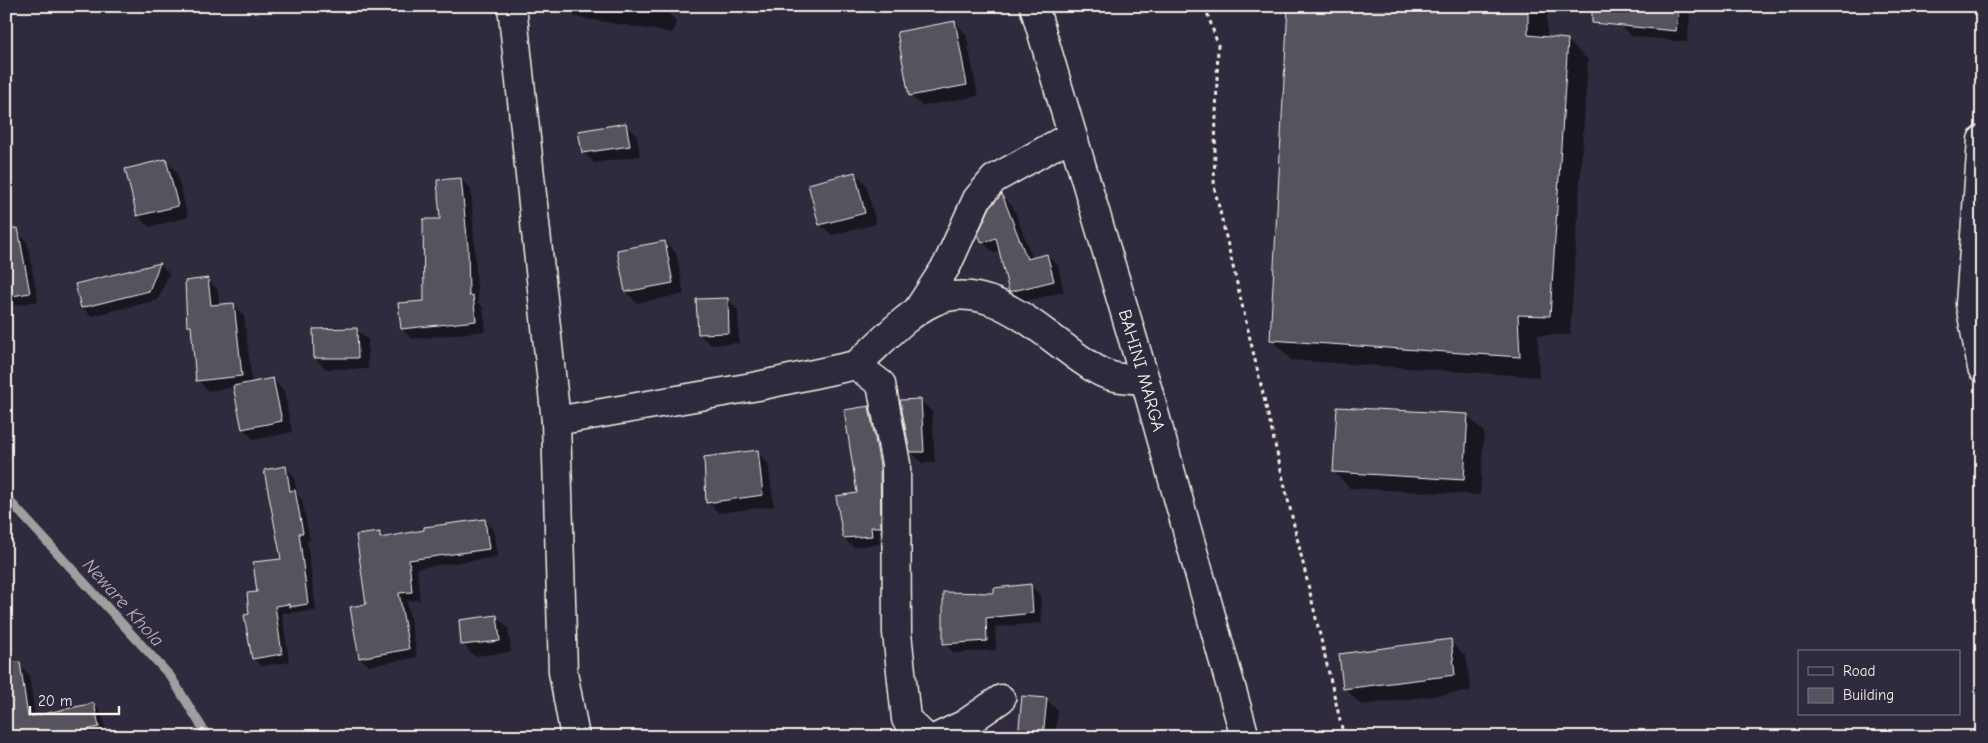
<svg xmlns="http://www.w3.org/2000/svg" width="1988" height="743" font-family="'Comic Neue',sans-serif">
  <rect width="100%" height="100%" fill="#2f2a3d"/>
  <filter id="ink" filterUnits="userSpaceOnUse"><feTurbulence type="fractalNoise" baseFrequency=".02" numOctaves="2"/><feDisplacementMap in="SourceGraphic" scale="10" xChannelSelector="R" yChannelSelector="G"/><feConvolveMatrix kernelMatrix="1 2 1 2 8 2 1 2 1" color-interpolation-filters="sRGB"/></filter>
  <g filter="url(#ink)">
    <g fill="#0007">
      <path d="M565,6H651L666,11L676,21L673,33L575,17Z"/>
      <path d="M1290,6H1547V38L1567,40L1588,60L1570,335H1538L1539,377L1291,360L1271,339Z"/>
      <path d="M1622,6H1681L1690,15L1687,42L1631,36L1620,25Z"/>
      <path d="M955,22L966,34L978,96L922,106L910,95Z"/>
      <path d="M6,41L9,44L11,72H6Z"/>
      <path d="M626,125L637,136L640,156L594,163L583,152Z"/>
      <path d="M165,160L176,171L188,217L149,227L138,216L127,170Z"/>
      <path d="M854,173L866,184L876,224L832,235L820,224Z"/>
      <path d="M461,179L471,189L478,303L483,307L486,331L412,339L402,328L425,302L441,220Z"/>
      <path d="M1002,196L1013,207L1033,259L1047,255L1058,266L1064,292L1021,302L1010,291L1000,251L994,253L983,242Z"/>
      <path d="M19,234L27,242L38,301L6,307V235Z"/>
      <path d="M665,242L676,253L684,294L637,303L626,292Z"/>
      <path d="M160,264L169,273L158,300L91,316L82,307L77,285Z"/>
      <path d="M207,279L218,290L219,305H233L244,315L252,384L273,380L284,391L292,432L254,440L243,428L235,387L208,391L198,380L192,329L189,326Z"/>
      <path d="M727,299L738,310L739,343L711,345L699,334Z"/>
      <path d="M356,329L368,340V369H326L315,358Z"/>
      <path d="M921,401L932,412L935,462L922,463L911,452Z"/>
      <path d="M869,408L878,416L889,535H879L880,544L853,547L844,538L858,494Z"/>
      <path d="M1468,416L1484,432L1480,495L1350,488L1334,472Z"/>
      <path d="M757,452L768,463L774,506L719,513L708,502Z"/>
      <path d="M286,468L294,476L297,494L302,500L310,541H307L316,611L282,613L289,662L261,666L253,658L250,615L259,593L282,560Z"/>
      <path d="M484,520L493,528L497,557L417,568L420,600L407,601L417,657L369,666L360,658L379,533L384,538Z"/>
      <path d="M1031,586L1040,595L1042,623L995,627L996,650L954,653L944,643L996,594Z"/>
      <path d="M497,617L508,628L511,652L474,656L463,644Z"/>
      <path d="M1450,641L1466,657L1471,691L1361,705L1345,688Z"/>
      <path d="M20,666L29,675L35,716L94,704L102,713L107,736L6,737Z"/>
      <path d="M1023,697L1047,700L1058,711L1055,737H1019Z"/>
    </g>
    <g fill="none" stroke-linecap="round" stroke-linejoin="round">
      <path stroke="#a19ea0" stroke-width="9" d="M6,497L171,677L208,737"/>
    </g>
    <g fill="#56525f" stroke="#f4f1e8">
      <path d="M1288,6H1528V35L1568,39L1550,316L1518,315L1520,357L1270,340Z"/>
      <path d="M1592,6H1679L1676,31L1592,23Z"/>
      <path d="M955,21L967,85L909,96L897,32Z"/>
      <path d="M626,123L630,146L582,153L578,131Z"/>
      <path d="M166,159L178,206L137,216L125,169Z"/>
      <path d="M855,172L865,213L819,225L808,184Z"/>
      <path d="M461,178L468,247L469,296L473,295L476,321L401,329L398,303L424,301L423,219H440L437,180Z"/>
      <path d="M1002,194L1027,259L1047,254L1054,281L1009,292L996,238L982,243L978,234L990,207Z"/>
      <path d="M18,228L30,293L6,297V229Z"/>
      <path d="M665,241L673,283L625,292L617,250Z"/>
      <path d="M160,263L149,291L81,308L75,284Z"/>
      <path d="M208,278L211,305L234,303L242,376L196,381L191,326H187L185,281Z"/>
      <path d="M728,298L729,333L698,334L696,299Z"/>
      <path d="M357,328L358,358H314L313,329Z"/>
      <path d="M273,378L282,421L242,429L233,386Z"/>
      <path d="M921,399L924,452H910L900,400Z"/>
      <path d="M869,406L880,466L881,527H871L872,536L843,538L836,496L857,493L844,410Z"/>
      <path d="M1337,407L1468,414L1464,480L1333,472Z"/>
      <path d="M758,450L763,495L706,503L704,457Z"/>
      <path d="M286,466L290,491L295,490L303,533H299L308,604L290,607L289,604L275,606L282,654L252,659L244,615L249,614L247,593L257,592L253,562L281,559L264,470Z"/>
      <path d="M485,519L489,549L409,560L412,592L399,593L409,649L359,658L350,607L366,604L356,535L380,532V538L424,530V527Z"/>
      <path d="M1031,584L1033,613L986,618L987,641L943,644V592L994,593V588Z"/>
      <path d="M497,615L500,641L461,645L459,620Z"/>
      <path d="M1451,639L1455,675L1343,689L1339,654Z"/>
      <path d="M20,662L28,717L94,703L99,727L55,737H6V663Z"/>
      <path d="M1022,696L1047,698L1043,737H1018Z"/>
    </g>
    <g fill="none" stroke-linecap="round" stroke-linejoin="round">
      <g stroke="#f4f1e8" stroke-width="31">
        <g id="minor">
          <path d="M512,6L556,421L563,672L575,737"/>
          <path id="s1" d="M1034,6L1145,380L1245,737"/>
          <path d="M1982,140L1970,304L1982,368"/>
          <path d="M917,311L947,265L977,199L994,179L1071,136"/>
          <path d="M856,365C879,345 906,314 933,302C993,274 1050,343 1097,370C1112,379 1129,379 1145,380"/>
          <path d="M556,421L758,386L856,365L881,384L896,464L897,633L906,719L925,737"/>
          <path d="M938,737L965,724L1001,699"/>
        </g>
      </g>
      <path stroke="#f4f1e8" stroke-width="3" stroke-dasharray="4 4" stroke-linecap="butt" d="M1205,6L1218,45L1214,186L1344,737"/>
      <use href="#minor" stroke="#2f2a3d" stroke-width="28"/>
    </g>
  </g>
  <g text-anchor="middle" stroke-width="5" stroke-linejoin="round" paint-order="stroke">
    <g font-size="18" fill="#f4f1e8" stroke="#2f2a3d">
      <text dy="6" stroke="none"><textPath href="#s1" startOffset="380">BAHINI MARGA</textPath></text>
    </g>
    <g font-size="19" font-style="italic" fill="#b6b2b2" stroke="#2f2a3d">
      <text transform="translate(124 602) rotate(48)" y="7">Neware Khola</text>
    </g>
  </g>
  <rect width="1988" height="743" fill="none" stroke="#2f2a3d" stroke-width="25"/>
  <rect x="12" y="12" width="1963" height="718" fill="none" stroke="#f4f1e8" stroke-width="2" filter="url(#ink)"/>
  <rect x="1798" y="650" width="162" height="65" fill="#2f2a3d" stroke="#7e7a81"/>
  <rect x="1808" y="667" width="25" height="8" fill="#2f2a3d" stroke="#7e7a81"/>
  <text x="1843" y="676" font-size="15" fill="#f4f1e8">Road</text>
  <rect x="1808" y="688" width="25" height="15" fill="#56525f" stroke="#7e7a81"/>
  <text x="1843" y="700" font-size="15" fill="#f4f1e8">Building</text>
  <path d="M30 706v8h89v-8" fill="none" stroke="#f4f1e8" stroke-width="2.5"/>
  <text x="38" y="706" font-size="15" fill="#f4f1e8" stroke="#2f2a3d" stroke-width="4" paint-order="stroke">20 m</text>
</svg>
